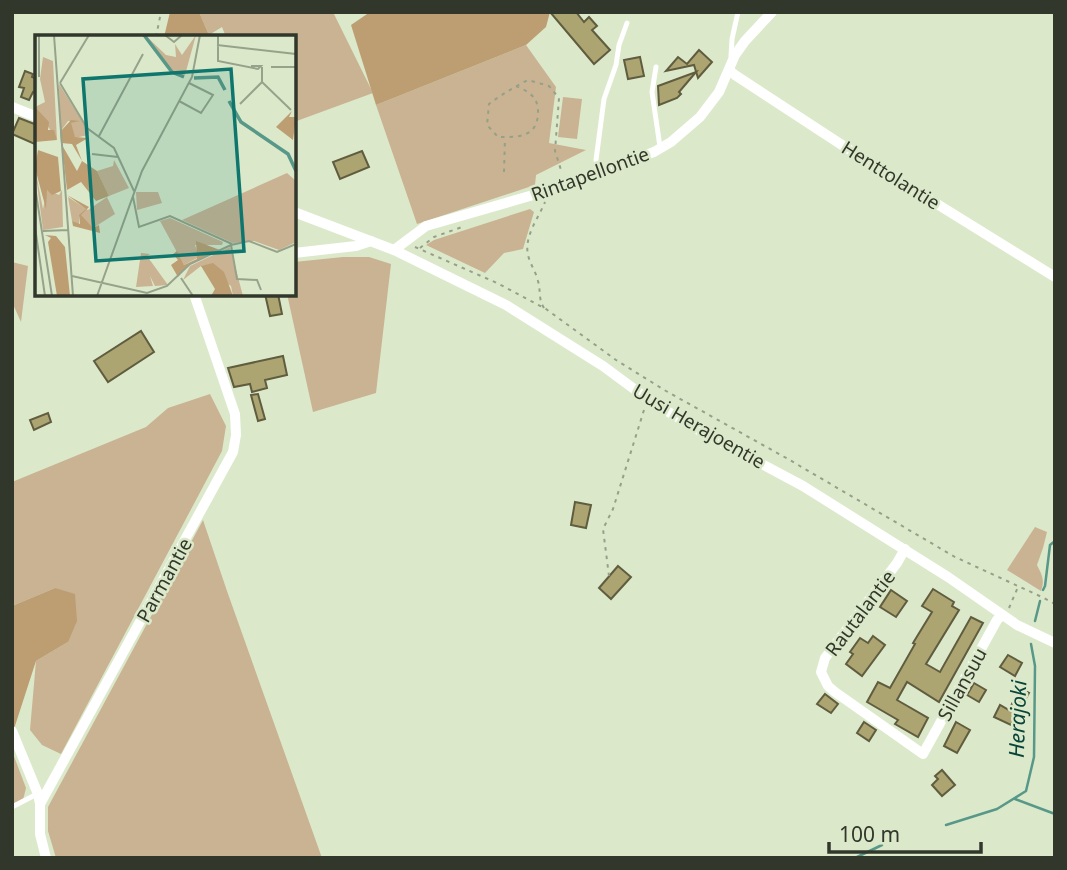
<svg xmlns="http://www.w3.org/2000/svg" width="1067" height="870" font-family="'Noto Sans',sans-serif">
  <rect width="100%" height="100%" fill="#dbe9ca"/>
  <g fill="#c9b393">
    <path d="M199,12H333L373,93L294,122V37H226L222,27L209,35Z"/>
    <path d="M526,45L556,87L549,143L586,150L536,175L535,185L417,224L376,105Z"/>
    <path d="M563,97L582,99L577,139L558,137Z"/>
    <path d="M530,209L534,212L523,249L504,253L485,273L426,245L434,240Z"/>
    <path d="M343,257H369L391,264L376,393L313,412L287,294H294V262Z"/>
    <path d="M12,262L28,266L21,322L12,302Z"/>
    <path d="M210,394L226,426L222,451L61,754L42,745L30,730L36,661L68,642L55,588L12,606V482L146,427L168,408Z"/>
    <path d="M203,520L227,591L322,858H56L48,831V807Z"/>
    <path d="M1035,527L1047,532L1043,548L1037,565C1042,575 1045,580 1041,591L1007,570Z"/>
    <path d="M12,751L26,788L23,800L12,804Z"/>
  </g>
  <g fill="#bd9e72">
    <path d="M170,12H199L209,35L203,37H164Z"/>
    <path d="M370,12H550L546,27L526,45L376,105L351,25Z"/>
    <path d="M55,588L75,594L77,621L68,642L36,661L14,729L12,725V606Z"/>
  </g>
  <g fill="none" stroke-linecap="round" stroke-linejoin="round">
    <g stroke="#589889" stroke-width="2.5">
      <path d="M1043,590L1045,586L1050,545L1055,541"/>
      <path d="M1035,621L1040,601"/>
      <path d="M1015,799L1055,814"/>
      <path d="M946,825L997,809L1026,791L1034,757L1035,666L1031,644"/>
      <path d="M855,858L882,845"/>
    </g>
  </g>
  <g fill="#aca572" stroke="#605c3f" stroke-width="2">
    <path d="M550,12H576L584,22L589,17L597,26L592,30L610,50L594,64Z"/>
    <path d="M699,50L712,62L698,78L694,65L666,71L678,57L687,64Z"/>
    <path d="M640,57L644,76L628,79L624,60Z"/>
    <path d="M25,71L33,74L32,77L37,79V88L35,93L33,92L29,100L21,97L24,88L19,87Z"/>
    <path d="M696,72L679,92L681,94L677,98L659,105L658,86Z"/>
    <path d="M19,118L37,125V145L12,134Z"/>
    <path d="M362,151L369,167L340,179L333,162Z"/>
    <path d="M265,294H278L282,314L270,316Z"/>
    <path d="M141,331L154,352L108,382L94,361Z"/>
    <path d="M283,356L287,375L265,380L267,388L252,392L250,384L234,387L228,368Z"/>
    <path d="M258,394L265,419L258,421L251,395Z"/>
    <path d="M48,413L51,422L34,430L30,420Z"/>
    <path d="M575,502L591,505L586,528L571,525Z"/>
    <path d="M618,566L631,577L611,599L599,588Z"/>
    <path d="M933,589L954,602L952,606L959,610L926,664L940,672L971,617L983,623L939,702L907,682L897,700L928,718L918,737L895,724L898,720L867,702L878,682L890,688L915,644L913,643L932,612L922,606Z"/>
    <path d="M891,590L907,601L896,617L880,607Z"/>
    <path d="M873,636L885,645L862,676L846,664L853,654L850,652L860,638L868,643Z"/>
    <path d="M1008,655L1022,663L1015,676L1000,667Z"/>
    <path d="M974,683L986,690L979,702L967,695Z"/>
    <path d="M1020,688L1029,693L1011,725L994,717L1000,705L1009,710Z"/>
    <path d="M825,694L838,704L831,713L817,704Z"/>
    <path d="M864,722L876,730L869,741L857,733Z"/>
    <path d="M956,722L970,730L957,753L944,746Z"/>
    <path d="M942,770L955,785L942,796L932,785L938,779L935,776Z"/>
  </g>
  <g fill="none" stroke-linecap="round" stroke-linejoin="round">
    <g stroke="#96a089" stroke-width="2" stroke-dasharray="3.5 5" stroke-linecap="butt">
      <path d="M156,37L161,12"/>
      <path d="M516,86C523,89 531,93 535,99C540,108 539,124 531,131C522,138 508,137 498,137L487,125L489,104C501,95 514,87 528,80L549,86L559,98L555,151L561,170"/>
      <path d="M504,172L505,138"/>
      <path d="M415,247L497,283L546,309L616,360L666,391L788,459L955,557L1044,598L1055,604"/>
      <path d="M420,248L434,237L462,227"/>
      <path d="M544,308C538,299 541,291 538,281C536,272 530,264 528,255C524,236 538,219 545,202"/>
      <path d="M609,576L603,529L613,509L644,410"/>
      <path d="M1009,608L1018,587"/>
    </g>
    <g stroke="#fff" stroke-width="5">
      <path d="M731,56L732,39L738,12"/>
      <path d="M656,67L652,92L660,147"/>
      <path d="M599,172L596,160L604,99L616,65L619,45L627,23"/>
      <path d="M12,807L37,794"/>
    </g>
    <g stroke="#fff" stroke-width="10">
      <path d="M729,70L735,75L845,147L1055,277"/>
      <path d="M12,107L37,117"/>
      <path d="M294,212L394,250L506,305L603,366L649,400L700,431L803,486L948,577L1017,625L1055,643"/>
      <path d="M394,250L426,226L547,191L654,152L671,142L700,117L719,92L735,55L745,41L772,12"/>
      <path d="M294,253L356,246L371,241"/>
      <path d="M905,549L897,563L825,658L821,672L828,686L835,692L923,754L997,620L1002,615"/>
      <path d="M12,731L38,794L40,804"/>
      <path d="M46,858L40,834V804L233,452L236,435L235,414L194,294"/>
    </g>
  </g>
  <g text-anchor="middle" stroke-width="5" stroke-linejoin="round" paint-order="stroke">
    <g font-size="19" fill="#32372b" stroke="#dbe9ca">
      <text transform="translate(590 174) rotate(-20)" y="7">Rintapellontie</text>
      <text transform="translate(891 175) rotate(32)" y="7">Henttolantie</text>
      <text transform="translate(699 426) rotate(30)" y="7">Uusi Herajoentie</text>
      <text transform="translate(164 580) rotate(-61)" y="7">Parmantie</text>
      <text transform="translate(860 613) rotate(-53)" y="7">Rautalantie</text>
      <text transform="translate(962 684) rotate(-61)" y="7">Sillansuu</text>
    </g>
    <g font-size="21" font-style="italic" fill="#09443a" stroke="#dbe9ca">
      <text transform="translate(1018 719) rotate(-88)" y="7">Herajoki</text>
    </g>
  </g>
  <g transform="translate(35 35)">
    <rect width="261" height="261" fill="#dbe9ca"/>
    <path d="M110,0L131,20L141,22L140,9L147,20L161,0L150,40H141ZM8,22L18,26L22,105L0,72L10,67L5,44ZM24,49L54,97L53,100L40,103L35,88L42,86H33L25,97ZM79,125L94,153L74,161L62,136L78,131ZM0,133L8,174L12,155L24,160L27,155L28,192L8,195ZM252,138L261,146V207L244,215L219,206L198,208L147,185ZM101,157H123L127,168L102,175ZM33,162L53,175L72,162L80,179L58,193L44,181V190L37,186ZM135,183L188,207L187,210H160L164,222L149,230L125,186ZM195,212L208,261H198L196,251L166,231L148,245L155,231ZM106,218L115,219L112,221L133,250L120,251L115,241L118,251L101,252Z" fill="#c9b393"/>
    <path d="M0,72L14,87L13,95H19L22,105L0,107ZM257,76L254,82H261L258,105L241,92ZM36,85L45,86L36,88L40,102L53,103L41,110L47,126L62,136L74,161L61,166L46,147L32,155L27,110L42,136L47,126L37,109L26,108L25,97ZM3,115L23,122L26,156L17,160L12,155L11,174L0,133ZM32,160L54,172L46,180L58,193L64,190L65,198L38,191L37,186L45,189L44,180L51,174ZM10,200L21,201L30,212L35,261H22L13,207L16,203ZM161,206L185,215L154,229L143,242L136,230L143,225L138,219L142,216L149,230L162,224ZM178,228L189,237L198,261H176L180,254L166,231Z" fill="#bd9e72"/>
    <path fill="none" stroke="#589889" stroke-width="3.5" d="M109,0L137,37L149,42M159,43L183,42L190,55M194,66L206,87L253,119L261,136"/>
    <path fill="none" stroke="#97a28a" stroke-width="2" d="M4,0V42M19,0L38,261M130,0L139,7L147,0M183,0V26L223,34L226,31H216M182,10L261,19M236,32H261M227,47L256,75M25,48L52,93L79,113L99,156M25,48L54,0M144,66L166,78L178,60L154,48M205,69L227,47V32M64,101L108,19M57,119L83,122M0,152L17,261M98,162L104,192L135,181L197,209M0,192L10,261M8,196L33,195M196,210L202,244L222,245L226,255M37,241L112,258L132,251L155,229L196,210L214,206L242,217L261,209M146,243L158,261M62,261L107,136L157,42L165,0"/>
    <path fill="#0f766e" fill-opacity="0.15" stroke="#0f766e" stroke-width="3.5" d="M196,34L209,216L61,226L48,44Z"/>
    <rect width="261" height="261" fill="none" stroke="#32372b" stroke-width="3.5"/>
  </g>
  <rect width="1067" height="870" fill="none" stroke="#32372b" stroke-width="28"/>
  <path d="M829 842v10h152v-10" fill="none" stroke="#32372b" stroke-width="3.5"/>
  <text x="839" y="842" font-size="21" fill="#32372b" stroke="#dbe9ca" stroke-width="5" paint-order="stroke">100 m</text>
</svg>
